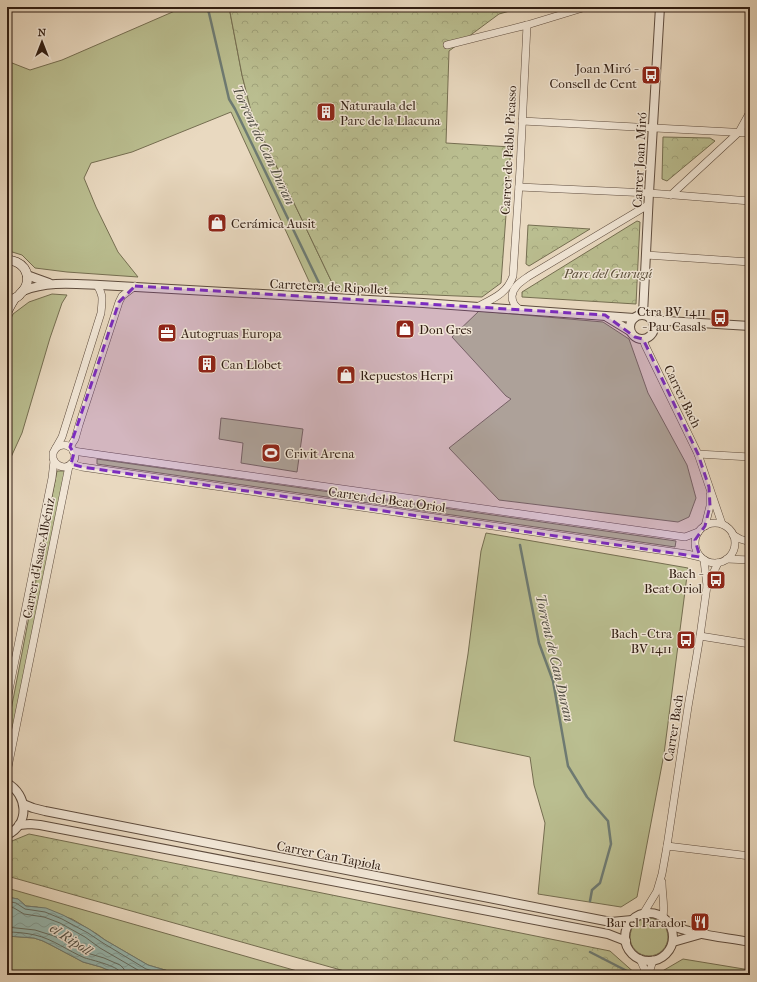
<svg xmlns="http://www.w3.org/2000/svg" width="757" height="982" font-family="'IM FELL French Canon',serif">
  <defs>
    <pattern id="forest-crowns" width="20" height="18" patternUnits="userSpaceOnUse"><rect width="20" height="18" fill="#babe90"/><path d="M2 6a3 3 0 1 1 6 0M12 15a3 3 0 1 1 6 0" fill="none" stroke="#a0a37b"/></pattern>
    <pattern id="water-waves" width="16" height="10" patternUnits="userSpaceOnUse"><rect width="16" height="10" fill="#97bab3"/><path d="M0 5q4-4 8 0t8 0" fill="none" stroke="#829f99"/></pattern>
  </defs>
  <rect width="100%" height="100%" fill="#e9d9c0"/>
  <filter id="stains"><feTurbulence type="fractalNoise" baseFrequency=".005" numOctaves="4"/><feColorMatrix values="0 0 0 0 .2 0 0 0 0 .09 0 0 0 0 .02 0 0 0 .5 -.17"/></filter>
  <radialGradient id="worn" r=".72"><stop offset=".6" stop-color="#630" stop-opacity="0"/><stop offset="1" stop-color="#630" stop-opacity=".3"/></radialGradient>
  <g fill="#babe90" stroke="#756e51">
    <path d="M184,7H229L242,75L252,115L336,291L314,292L231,112L132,152L91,163L84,178L96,207L118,252L138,277L67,272L35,268L22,255L9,251L7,252V61L30,70L62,60Z"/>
    <path d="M52,294L67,295L62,303L50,338L22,433L7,466V327L13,314L29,302Z"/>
    <path d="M479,311L603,322L629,339L648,393L687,465L696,498L689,517L678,522L499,500L449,448L511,399L506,396L452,337Z"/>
    <path d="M221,418L303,429L297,472L241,463L243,443L219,439Z"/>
    <path d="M97,459L676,541L675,547L97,464Z"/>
    <path d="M57,471H66L7,763V731Z"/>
    <path d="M486,533L688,568L664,754L637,897L621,907L538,894L545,823L534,785L530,757L454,741L468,654L481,551Z"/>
    <path d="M7,888L311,975H182L148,965L105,940L97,934L72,919L37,907L26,906L18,899L7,897Z"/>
    <circle cx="649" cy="937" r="19"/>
    <path d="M7,936L34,938L43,941L51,945L83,962L101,967L120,975H7Z"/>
    <path d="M683,959L750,970V975H659V973Z"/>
  </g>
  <g fill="url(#forest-crowns)" stroke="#756e51">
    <path d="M229,7H524L499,14L449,51L446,143L511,147L501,283L482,297L336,291L252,115L242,75Z"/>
    <path d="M663,137L710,138L715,141L667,181L662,179Z"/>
    <path d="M637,221L640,222L636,304L522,297V292Z"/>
    <path d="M528,225L590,229L529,266L526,264Z"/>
    <path d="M29,834L610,951L637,975H367L348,972L7,876V843Z"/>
  </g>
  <path fill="url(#water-waves)" stroke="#6e7b73" d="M7,897L18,899L26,906L46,908L63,915L89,929L105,940L148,965L182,975H120L101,967L83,962L51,945L43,941L34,938L7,936Z"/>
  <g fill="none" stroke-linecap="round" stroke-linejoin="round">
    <g stroke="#646c62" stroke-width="1">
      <path d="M7,901L16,903L25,909L45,912L62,919L88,933L103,943L146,969L167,975"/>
      <path d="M7,906L14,908L24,914L44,917L60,923L85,937L100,948L143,973L149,975"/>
      <path d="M7,927L35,930L54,936L87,953L104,958L120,965L124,969L125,975"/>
      <path d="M7,932C16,932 26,933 35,935C53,939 68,951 85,958C92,960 117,966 120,972C120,973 120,974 120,975"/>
    </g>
    <g stroke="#6e7b73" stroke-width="2.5">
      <path d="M206,7L209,13L229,99L235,109L320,285"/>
      <path d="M520,545L539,643L553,681L568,766L587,797L608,821L611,844L600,883L592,890L590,901"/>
      <path d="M590,952L627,971"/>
    </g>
    <g stroke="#5e4c3e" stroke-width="8">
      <g id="minor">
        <path d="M447,45L527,25L586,7"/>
        <path d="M522,121L750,133"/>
        <path d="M519,187L649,193L750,201"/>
        <path d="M671,195L739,132L750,112"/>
        <path d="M646,255L750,262"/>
        <path d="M477,307C492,299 507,294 513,276L520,169L527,25"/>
        <path d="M520,310C515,306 512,303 512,296C513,286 522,281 529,276L648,205"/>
        <path d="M643,339L645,345L698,454L722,524"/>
        <path d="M70,447L75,439L79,425L119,302L122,296L135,286"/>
        <path d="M73,451L101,455L685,537L698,532"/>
        <path d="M698,454L750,457"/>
        <path d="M54,461C67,478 85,454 68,446C64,444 60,445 56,448"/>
        <path d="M71,464L82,467L687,554L700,557"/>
        <circle cx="715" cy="543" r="20"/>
        <path d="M705,526L710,506V495"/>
        <path d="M733,535L740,539L750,542"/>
        <path d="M727,559L750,560"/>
        <path d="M707,586L718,563"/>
        <path d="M700,636L750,644"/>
        <path d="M7,700L52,478L54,461L53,458V453L62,437L101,313C102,300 104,296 97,285"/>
        <path d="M7,772L69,466"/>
        <path d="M667,846L750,856"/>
        <path d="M662,882C662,894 665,905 663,917"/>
        <path d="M643,914L657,891L662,874L667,846L688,707L700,636L707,586L704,560"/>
        <path d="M640,959L647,975"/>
        <path d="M647,975L650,970L653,960"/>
      </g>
    </g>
    <g stroke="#5e4c3e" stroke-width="10">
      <g id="tertiary">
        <path d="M27,275L35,278L49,283"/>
        <path d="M23,291C47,281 74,284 100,285L423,303L634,318"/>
        <path d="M643,314L649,193L660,7"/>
        <circle cx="642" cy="327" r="12"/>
        <path d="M607,317L630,331"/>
        <path d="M653,321H667L750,326"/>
        <path d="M7,783C28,795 30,824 7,835"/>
        <path d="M23,804L33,808L45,811L611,922L632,920"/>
        <path d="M19,825L30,824L40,825L608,934L626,941"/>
        <circle cx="649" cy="937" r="24"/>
        <path d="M670,925C695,935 723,937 750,942"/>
        <path d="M673,942L701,934"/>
      </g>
    </g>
    <g stroke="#301d12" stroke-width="10">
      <path id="secondary" d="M7,260C13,260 20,263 24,268C30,277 28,287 20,294C19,296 17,297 15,298C12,302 9,308 7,312"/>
    </g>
    <use href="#minor" stroke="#f1e6d6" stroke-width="7"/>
    <use href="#tertiary" stroke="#f1e6d6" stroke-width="8"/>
    <use href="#secondary" stroke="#f1e6d6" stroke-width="9"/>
  </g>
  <path fill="#7b2cbf" fill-opacity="0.2" stroke="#7b2cbf" stroke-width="3" stroke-dasharray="8 5" stroke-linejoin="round" d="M135,286L605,315L635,337L643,339L698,454L709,487L710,506L705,526L695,540L700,557L82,467L71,464L74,453L70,447L119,302Z"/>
  <defs>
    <g id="bus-square" transform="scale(1)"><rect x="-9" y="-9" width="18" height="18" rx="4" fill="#8f2418" stroke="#f1e6d6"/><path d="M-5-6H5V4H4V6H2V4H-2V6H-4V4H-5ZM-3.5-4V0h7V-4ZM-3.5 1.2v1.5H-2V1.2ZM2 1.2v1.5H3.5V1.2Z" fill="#fff"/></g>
    <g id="building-square" transform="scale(1)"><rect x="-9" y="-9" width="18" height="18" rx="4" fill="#8f2418" stroke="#f1e6d6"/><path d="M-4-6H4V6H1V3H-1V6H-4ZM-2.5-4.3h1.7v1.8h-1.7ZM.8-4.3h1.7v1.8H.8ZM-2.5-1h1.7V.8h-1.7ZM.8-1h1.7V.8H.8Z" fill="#fff"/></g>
    <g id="shop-square" transform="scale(1)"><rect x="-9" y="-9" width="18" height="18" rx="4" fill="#8f2418" stroke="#f1e6d6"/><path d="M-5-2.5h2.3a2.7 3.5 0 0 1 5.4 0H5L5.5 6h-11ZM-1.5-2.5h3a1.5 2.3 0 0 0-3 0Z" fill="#fff"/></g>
    <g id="office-square" transform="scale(1)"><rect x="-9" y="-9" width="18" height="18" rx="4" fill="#8f2418" stroke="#f1e6d6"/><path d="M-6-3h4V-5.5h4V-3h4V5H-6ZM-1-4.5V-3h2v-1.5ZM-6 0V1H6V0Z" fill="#fff"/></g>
    <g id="stadium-square" transform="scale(1)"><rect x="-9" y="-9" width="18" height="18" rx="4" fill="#8f2418" stroke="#f1e6d6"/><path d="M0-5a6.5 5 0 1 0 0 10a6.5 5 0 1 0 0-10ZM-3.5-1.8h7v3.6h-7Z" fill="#fff"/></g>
    <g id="restaurant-square" transform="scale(1)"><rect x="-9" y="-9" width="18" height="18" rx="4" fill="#8f2418" stroke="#f1e6d6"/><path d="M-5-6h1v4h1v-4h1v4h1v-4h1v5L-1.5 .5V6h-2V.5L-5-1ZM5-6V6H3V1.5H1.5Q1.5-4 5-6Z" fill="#fff"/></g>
  </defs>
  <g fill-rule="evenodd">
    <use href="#bus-square" x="651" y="75"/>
    <use href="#building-square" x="326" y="112"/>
    <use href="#shop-square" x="217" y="223"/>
    <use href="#bus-square" x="720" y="318"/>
    <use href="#shop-square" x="405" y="329"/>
    <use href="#office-square" x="167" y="333"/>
    <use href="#building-square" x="207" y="364"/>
    <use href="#shop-square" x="346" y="375"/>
    <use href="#stadium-square" x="271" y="453"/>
    <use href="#bus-square" x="716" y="580"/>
    <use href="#bus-square" x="686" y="640"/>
    <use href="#restaurant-square" x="700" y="922"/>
  </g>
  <g text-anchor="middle" stroke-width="3" stroke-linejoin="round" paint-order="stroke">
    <g font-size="13" fill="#301d12" stroke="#f1e6d6" text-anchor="start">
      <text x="637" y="73" text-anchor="end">Joan Miró -<tspan x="637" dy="15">Consell de Cent</tspan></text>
      <text x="340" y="110">Naturaula del<tspan x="340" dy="15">Parc de la Llacuna</tspan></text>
      <text x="231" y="228">Cerámica Ausit</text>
      <text x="706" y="316" text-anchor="end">Ctra BV 1411<tspan x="706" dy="15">- Pau Casals</tspan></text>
      <text x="419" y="334">Don Gres</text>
      <text x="181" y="338">Autogruas Europa</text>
      <text x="221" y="369">Can Llobet</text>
      <text x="360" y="380">Repuestos Herpi</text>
      <text x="285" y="458">Crivit Arena</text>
      <text x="702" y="578" text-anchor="end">Bach -<tspan x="702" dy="15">Beat Oriol</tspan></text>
      <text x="672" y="638" text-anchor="end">Bach - Ctra<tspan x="672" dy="15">BV 1411</tspan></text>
      <text x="686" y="927" text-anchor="end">Bar el Parador</text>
    </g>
    <g font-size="13" fill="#301d12" stroke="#f1e6d6">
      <text transform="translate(508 150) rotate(-87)" y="5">Carrer de Pablo Picasso</text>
      <text transform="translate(639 160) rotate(-87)" y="5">Carrer Joan Miró</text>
      <text transform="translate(329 286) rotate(3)" y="5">Carretera de Ripollet</text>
      <text transform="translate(683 396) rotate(64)" y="5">Carrer Bach</text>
      <text transform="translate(387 499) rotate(8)" y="5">Carrer del Beat Oriol</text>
      <text transform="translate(38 558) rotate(-79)" y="5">Carrer d'Isaac Albéniz</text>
      <text transform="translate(673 728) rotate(-81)" y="5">Carrer Bach</text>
      <text transform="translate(329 855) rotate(11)" y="5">Carrer Can Tapiola</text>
    </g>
    <g font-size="13" font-style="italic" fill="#594d38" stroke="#f1e6d6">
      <text x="608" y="278">Parc del Gurugú</text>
    </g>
    <g font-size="14" font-style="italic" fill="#4f4c42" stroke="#f1e6d6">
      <text transform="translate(264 145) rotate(65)" y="5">Torrent de Can Duran</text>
      <text transform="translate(555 658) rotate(77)" y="5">Torrent de Can Duran</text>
      <text transform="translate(71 939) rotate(33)" y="5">el Ripoll</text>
    </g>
  </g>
  <rect width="757" height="982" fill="none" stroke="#e9d9c0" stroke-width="24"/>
  <rect x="8" y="8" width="741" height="966" fill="none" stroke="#301d12" stroke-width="2"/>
  <rect x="12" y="12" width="733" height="958" fill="none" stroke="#301d12"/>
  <g transform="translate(42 42)" stroke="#f1e6d6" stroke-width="3" paint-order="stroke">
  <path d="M0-3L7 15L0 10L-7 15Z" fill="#301d12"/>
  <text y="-6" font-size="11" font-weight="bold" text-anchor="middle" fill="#301d12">N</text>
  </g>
  <rect width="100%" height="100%" filter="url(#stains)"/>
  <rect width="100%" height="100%" fill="url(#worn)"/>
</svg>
